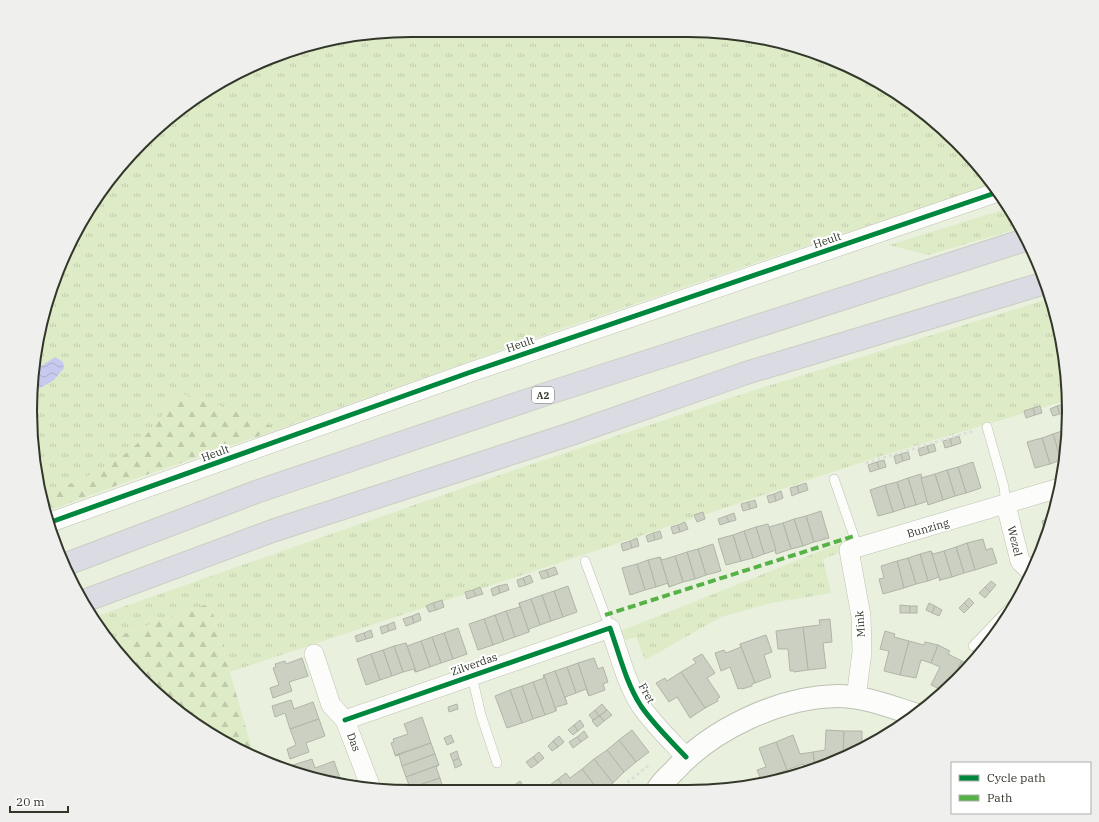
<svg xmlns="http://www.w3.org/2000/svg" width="1099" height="822" font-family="'IBM Plex Serif',serif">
  <defs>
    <pattern id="grass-tufts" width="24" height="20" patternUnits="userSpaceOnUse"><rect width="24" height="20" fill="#deebc7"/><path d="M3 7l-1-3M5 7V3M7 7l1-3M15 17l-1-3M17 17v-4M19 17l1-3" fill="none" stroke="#bfcaab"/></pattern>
    <pattern id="forest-firs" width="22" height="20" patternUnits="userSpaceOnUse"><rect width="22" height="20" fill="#deebc7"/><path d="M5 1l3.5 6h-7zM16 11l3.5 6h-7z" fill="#bfcaab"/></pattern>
    <pattern id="water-waves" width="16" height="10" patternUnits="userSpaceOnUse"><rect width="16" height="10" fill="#c7caee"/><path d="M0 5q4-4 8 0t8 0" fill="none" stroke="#abaecc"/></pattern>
  </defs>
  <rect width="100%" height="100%" fill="#e9f0dd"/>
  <g fill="url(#grass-tufts)">
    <path d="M411,30L713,31L786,43L900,94L990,179L994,185L785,253L558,330L279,429L227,408L179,393C167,409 155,427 140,441C114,466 79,483 44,492L31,436L34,391L53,381L35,370L37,337L69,242L125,160L220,81L312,43Z"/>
    <path d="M1009,208L1021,228L928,255L889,245Z"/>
    <path d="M1051,298C1061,325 1069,371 1068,400L881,456L230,672L210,603L107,640L94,617L523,467L755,390Z"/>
    <path d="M843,542L844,551L823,559L831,593L771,603L721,617L645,660L636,637L625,640L621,631Z"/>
  </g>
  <g fill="url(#forest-firs)">
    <path d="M179,393L227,408L279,429L126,482L48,511L44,492C79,483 114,466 140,441C155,427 167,409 179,393Z"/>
    <path d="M210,603L254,756L221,741L160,697L107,640Z"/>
  </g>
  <path fill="url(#water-waves)" d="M55,357L63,362L64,368L53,381L34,391L35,370Z"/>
  <g fill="#cbd0c2" stroke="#b0b6a7">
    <path d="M1064,404L1066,412L1060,414L1057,406Z"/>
    <path d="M1040,406L1042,413L1035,415L1033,408Z"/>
    <path d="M1057,406L1060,414L1053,416L1050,409Z"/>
    <path d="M1033,408L1035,415L1026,418L1024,411Z"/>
    <path d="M1065,430L1067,436L1066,459L1061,460L1053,434Z"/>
    <path d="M1053,434L1061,460L1050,464L1042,438Z"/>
    <path d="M959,436L961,443L952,446L950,439Z"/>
    <path d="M1042,438L1050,464L1035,468L1027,442Z"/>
    <path d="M950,439L952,446L945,448L943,441Z"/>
    <path d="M934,444L936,451L929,453L927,446Z"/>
    <path d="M927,446L929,453L920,456L918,449Z"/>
    <path d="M908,452L910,459L903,461L901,454Z"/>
    <path d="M901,454L903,461L896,464L894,456Z"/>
    <path d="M884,460L886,467L879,469L877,462Z"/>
    <path d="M877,462L879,469L870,472L868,465Z"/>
    <path d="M973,462L981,488L966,493L958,467Z"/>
    <path d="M958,467L966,493L955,496L947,470Z"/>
    <path d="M947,470L955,496L943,500L935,474Z"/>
    <path d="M921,474L928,501L916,505L908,478Z"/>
    <path d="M935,474L943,500L928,505L921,478Z"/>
    <path d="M908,478L916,505L905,508L897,482Z"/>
    <path d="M897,482L905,508L893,512L885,485Z"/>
    <path d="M806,483L808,490L799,493L797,486Z"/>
    <path d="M885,485L893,512L878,516L870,490Z"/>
    <path d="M797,486L799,493L792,496L790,488Z"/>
    <path d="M781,491L783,498L776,501L774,494Z"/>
    <path d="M774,494L776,501L769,503L767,496Z"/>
    <path d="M755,500L757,507L750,509L748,502Z"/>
    <path d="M748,502L750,509L743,511L741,504Z"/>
    <path d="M821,511L829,538L814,542L806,516Z"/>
    <path d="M703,512L705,519L697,522L694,515Z"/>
    <path d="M734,513L736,520L729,522L726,516Z"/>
    <path d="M726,516L729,522L720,525L718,519Z"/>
    <path d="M806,516L814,542L803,546L794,519Z"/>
    <path d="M1052,517L1049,534L1043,546L1040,534L1045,532L1042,521Z"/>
    <path d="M794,519L803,546L791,549L783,523Z"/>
    <path d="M685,522L688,529L680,532L678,525Z"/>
    <path d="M783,523L791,549L776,554L769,527Z"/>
    <path d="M768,524L776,550L764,554L756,527Z"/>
    <path d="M678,525L680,532L673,534L671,527Z"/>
    <path d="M756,527L764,554L753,558L744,531Z"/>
    <path d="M660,531L662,538L655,540L653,533Z"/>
    <path d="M744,531L753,558L741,561L733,535Z"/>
    <path d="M653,533L655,540L648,542L646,536Z"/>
    <path d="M733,535L741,561L726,565L718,539Z"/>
    <path d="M637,538L639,546L632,548L630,541Z"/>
    <path d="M983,539L986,550L992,548L997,563L975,570L967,543Z"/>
    <path d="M630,541L632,548L623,551L621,544Z"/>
    <path d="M967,543L975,570L964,573L956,547Z"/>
    <path d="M713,544L721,571L706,575L698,549Z"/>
    <path d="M956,547L964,573L952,577L944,551Z"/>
    <path d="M698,549L706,575L695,579L687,552Z"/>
    <path d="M931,551L940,580V581L939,577L928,581L920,554Z"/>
    <path d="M931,551L933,554L944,551L952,577L940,580Z"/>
    <path d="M687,552L695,579L683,582L675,556Z"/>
    <path d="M920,554L928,581L916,584L908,558Z"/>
    <path d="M675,556L683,582L669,587L660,557L662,560Z"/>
    <path d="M660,557L669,587L668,583L656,587L648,560Z"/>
    <path d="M908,558L916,584L904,588L897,561Z"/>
    <path d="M648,560L656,587L645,590L637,564Z"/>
    <path d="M897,561L904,588L883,594L879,579L884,578L881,566Z"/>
    <path d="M637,564L645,590L630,595L622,568Z"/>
    <path d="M555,567L558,574L549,577L546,570Z"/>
    <path d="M546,570L549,577L542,579L539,572Z"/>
    <path d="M530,575L533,582L526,585L523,578Z"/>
    <path d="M523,578L526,585L519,587L517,580Z"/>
    <path d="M991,581L996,585L990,592L985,587Z"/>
    <path d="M507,584L509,590L500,593L498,586Z"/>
    <path d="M498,586L500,593L493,596L491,589Z"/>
    <path d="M568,586L577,612L563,617L554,591Z"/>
    <path d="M480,587L483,594L476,596L473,590Z"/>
    <path d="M985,587L990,592L985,598L979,593Z"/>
    <path d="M473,590L476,596L467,599L465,592Z"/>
    <path d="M554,591L563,617L551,621L542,595Z"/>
    <path d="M542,595L551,621L540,625L531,599Z"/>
    <path d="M969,598L974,603L969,608L964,603Z"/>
    <path d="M531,599L540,625L529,629V632L519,603Z"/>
    <path d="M442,600L444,607L436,610L433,603Z"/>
    <path d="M433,603L436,610L429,612L426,606Z"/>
    <path d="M519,603L529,632L515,637L506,611L520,607Z"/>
    <path d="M929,603L935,606L932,613L926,610Z"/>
    <path d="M964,603L969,608L964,613L959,608Z"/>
    <path d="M900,605L910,606V613H900Z"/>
    <rect x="910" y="606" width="7" height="7"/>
    <path d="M935,606L942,610L939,616L932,613Z"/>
    <path d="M506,611L515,637L504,641L495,615Z"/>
    <path d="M419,613L421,620L414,623L412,616Z"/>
    <path d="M495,615L504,641L493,645L484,619Z"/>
    <path d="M412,616L414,623L406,626L403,619Z"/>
    <path d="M484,619L493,645L478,650L469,624Z"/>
    <path d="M830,619L832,642L823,643L826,668L808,670L803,627L820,625L819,620Z"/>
    <path d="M394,622L396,629L389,631L387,625Z"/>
    <path d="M387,625L389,631L382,634L380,627Z"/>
    <path d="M803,627L808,670L794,672V671H790L788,649H778L776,631Z"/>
    <path d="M458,628L467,654L453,659L444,633Z"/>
    <path d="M371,630L373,637L366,639L364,633Z"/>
    <path d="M885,631L895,634L894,637L909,641L900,675L884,671L889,651L880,649Z"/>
    <path d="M364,633L366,639L357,642L355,636Z"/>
    <path d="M444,633L453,659L441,663L432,637Z"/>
    <path d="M766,635L772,652L764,655L771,677L755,683L740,644Z"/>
    <path d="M432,637L441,663L430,667L421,641Z"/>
    <path d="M421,641L430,667L416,672L406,643L407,646Z"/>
    <path d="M909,641L924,645L925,642L938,645L931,663L921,660L916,678L900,675Z"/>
    <path d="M406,643L416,672H415L414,669L403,672L394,646Z"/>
    <path d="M740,644L755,683L752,684V686L742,689L741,688L738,689L730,667L721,671L715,653L724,650L726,653L741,647Z"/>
    <path d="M938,645L950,651L948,654L962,661L949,686L944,691L931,685L940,667L931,663Z"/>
    <path d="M394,646L403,672L392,676L383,650Z"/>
    <path d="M383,650L392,676L380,680L371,654Z"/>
    <path d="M371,654L380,680L366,685L357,659Z"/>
    <path d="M702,654L715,673L707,678L720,697L717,699L718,701L705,708L681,672L696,663L693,659Z"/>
    <path d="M302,658L308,676L289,682L292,691L273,698L270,688L279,685L273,668L276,667L275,664L285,661L286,664Z"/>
    <path d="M594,658L598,669L603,667L608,682L603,684L605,690L589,696L578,663Z"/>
    <path d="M962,661L971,666L949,686Z"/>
    <path d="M578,663L589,696L586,689L576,693L567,667Z"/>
    <path d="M567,667L576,693L565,697L567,704L555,671Z"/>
    <path d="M555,671L567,704L556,707V711L544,675Z"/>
    <path d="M681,672L705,708L690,718L677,697L669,702L656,683L665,678L667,681Z"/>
    <path d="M543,675H544L556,711L545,715L533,682L544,678Z"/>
    <path d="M533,682L545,715L533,719L522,686Z"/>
    <path d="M522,686L533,719L522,723L510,690Z"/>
    <path d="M510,690L522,723L507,728L495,696Z"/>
    <path d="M291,700L294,709L313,702L319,719L290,729L285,713L275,717L272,706Z"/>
    <path d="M457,704L458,709L449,712L448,707Z"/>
    <path d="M602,704L607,710L599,716L595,710Z"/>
    <path d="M595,710L599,716L593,720L589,715Z"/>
    <path d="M607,710L612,715L604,721L600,716Z"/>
    <path d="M600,716L604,721L597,727L592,721Z"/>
    <path d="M422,717L431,743L395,755L391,743L394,742L393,739L408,734L404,724Z"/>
    <path d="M319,719L325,736L306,743L309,752L290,759L287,749L296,745L290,729Z"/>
    <path d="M580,720L584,726L578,731L574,725Z"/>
    <path d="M574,725L578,731L573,735L568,730Z"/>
    <path d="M632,730L649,752L636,762L619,740Z"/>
    <path d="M826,730L844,731L843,758L837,761H826V765L815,768L813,752L825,750Z"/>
    <path d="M584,731L588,737L581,742L577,737Z"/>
    <path d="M844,731H862V747L843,758Z"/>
    <path d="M451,735L454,742L447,745L444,738Z"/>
    <path d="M793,735L800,754L813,752L815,768L805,771L803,764L787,770L776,742Z"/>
    <path d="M559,736L564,742L558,747L553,741Z"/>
    <path d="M577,737L581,742L573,748L569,742Z"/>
    <path d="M619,740L636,762L624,772L607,750Z"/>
    <path d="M553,741L558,747L552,751L548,746Z"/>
    <path d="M776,742L787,770L771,776L772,780L762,782L757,770L766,767L759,748Z"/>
    <path d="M431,743L435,754L402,766L399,755L395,756Z"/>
    <path d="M607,750L624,772L613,783L594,759Z"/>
    <path d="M457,751L459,758L453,761L450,754Z"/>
    <path d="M539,752L544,758L538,763L533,757Z"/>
    <path d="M435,754L439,765L406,777L402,766Z"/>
    <path d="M533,757L538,763L531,768L526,762Z"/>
    <path d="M459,758L462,765L455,768L453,761Z"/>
    <path d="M312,759L315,768L334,761L340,778L333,781L307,775L306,772L300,774L295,773L293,765Z"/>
    <path d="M594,759L613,783L604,789L603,788L598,790L582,769Z"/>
    <path d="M439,765L436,767L440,778L407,789L410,788L406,777Z"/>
    <path d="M582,769L598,790L577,788L566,790L558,779L566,773L570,778Z"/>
    <path d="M440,778L444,791H408L407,789Z"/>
    <path d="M558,779L566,790H554L550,785Z"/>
    <path d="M520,781L524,787L520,790H515L512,787Z"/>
  </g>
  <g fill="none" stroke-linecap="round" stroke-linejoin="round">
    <g stroke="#bcc2b3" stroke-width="10">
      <g id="service">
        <path d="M987,427L1004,487L1006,505"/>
        <path d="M834,479L858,548"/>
        <path d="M585,561L610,628"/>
        <path d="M973,646L1020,597"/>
        <path d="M472,676L481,715L497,763"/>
      </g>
    </g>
    <g stroke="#bcc2b3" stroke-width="20">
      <g id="minor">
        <path d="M1006,505L1020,561L1031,572"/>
        <path d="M51,522L468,373L998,192"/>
        <path d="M314,654L331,705L345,720L371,788"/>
        <path d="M856,698L862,652L861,616L849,550L1059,488"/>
        <path d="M345,720L610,628C619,653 626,683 641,706C654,725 671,741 686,757"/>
      </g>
    </g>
    <g stroke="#bcc2b3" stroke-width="24">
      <path id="tertiary" d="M658,789C662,782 669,776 674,771C712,729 780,697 837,696C864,696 891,707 917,715"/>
    </g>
    <g stroke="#cacec4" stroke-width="24">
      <g id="motorway">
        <path d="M64,565L256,492L546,394L1028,239"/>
        <path d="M84,601L275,530L568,435L746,373L1045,283"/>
      </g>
    </g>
    <g stroke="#dbddd8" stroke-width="2.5" stroke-dasharray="3 3" stroke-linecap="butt">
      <path d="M866,463L973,431"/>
      <path d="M618,790L649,765"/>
    </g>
    <use href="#service" stroke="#fcfdfa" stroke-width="9"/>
    <use href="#minor" stroke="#fcfdfa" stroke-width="19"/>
    <use href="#tertiary" stroke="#fcfdfa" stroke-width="22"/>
    <use href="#motorway" stroke="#dbdce3" stroke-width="22"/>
    <path stroke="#56b246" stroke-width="4" stroke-dasharray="8 4" stroke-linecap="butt" d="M605,615L854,536"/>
    <g stroke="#fff" stroke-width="8">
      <g id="cycleway">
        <path d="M51,522L468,373L998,192"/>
        <path d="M345,720L610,628C619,653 626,683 641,706C654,725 671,741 686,757"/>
      </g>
    </g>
    <use href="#cycleway" stroke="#00873e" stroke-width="5"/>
  </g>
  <g text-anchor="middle" stroke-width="4" stroke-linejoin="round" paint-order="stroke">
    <rect fill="#fff" stroke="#70736a" stroke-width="1" x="532" y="387" width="22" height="16" rx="3"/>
    <g font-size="10" font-weight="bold" fill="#32372a">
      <text x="543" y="399">A2</text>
    </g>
    <g font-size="11" fill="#32372a" stroke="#fff">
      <text transform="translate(827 240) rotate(-19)" y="4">Heult</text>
      <text transform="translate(520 344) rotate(-19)" y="4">Heult</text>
      <text transform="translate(215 453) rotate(-20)" y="4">Heult</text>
      <text transform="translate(928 528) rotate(-16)" y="4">Bunzing</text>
      <text transform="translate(1015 541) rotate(76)" y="4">Wezel</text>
      <text transform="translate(860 624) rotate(-94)" y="4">Mink</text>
      <text transform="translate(474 664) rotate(-19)" y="4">Zilverdas</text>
      <text transform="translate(647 693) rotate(61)" y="4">Fret</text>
      <text transform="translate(354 742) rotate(69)" y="4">Das</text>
    </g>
  </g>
  <path d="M0 0H1099V822H0ZM411 37H688A374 374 0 0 1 1062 411V411A374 374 0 0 1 688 785H411A374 374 0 0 1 37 411V411A374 374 0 0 1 411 37Z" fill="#efefee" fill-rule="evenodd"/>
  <path fill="none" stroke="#32372a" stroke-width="2" d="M411 37H688A374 374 0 0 1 1062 411V411A374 374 0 0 1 688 785H411A374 374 0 0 1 37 411V411A374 374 0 0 1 411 37Z"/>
  <rect x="951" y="762" width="140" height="52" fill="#ffffff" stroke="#adafaa"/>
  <rect x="959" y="775" width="20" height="6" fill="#00873e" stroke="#adafaa"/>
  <text x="987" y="782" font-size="12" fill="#32372a">Cycle path</text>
  <rect x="959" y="795" width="20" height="6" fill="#56b246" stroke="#adafaa"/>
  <text x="987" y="802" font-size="12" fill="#32372a">Path</text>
  <path d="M10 806v6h58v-6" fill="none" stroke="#32372a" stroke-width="2"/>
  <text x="16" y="806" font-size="12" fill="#32372a" stroke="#ffffff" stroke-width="3" paint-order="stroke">20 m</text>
</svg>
